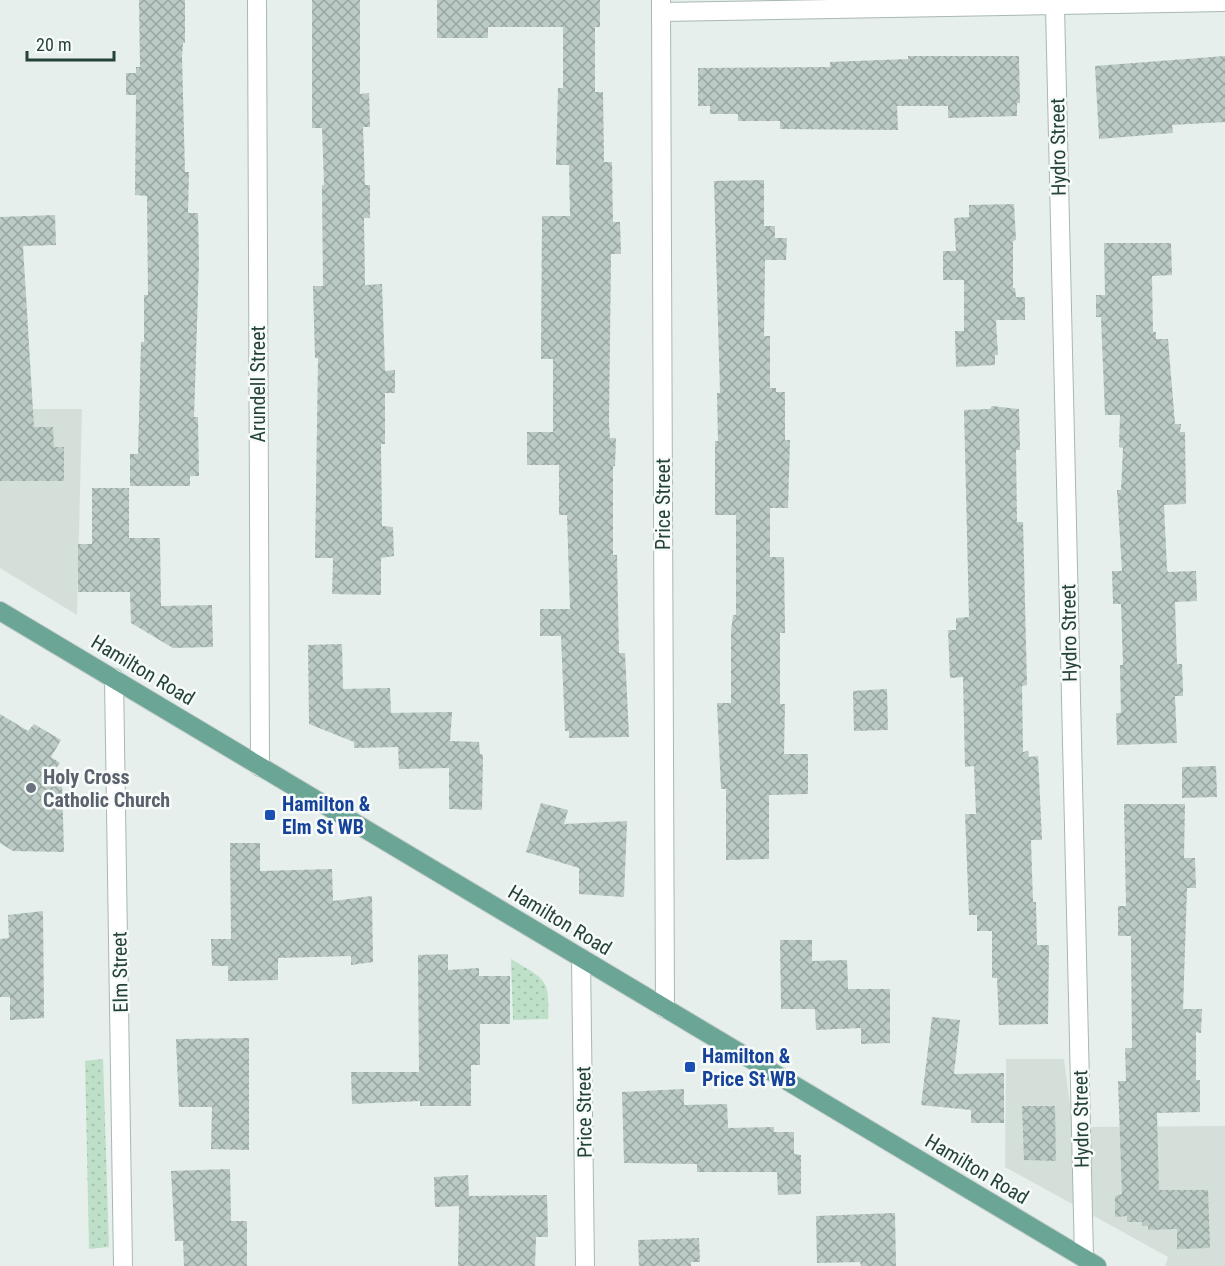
<svg xmlns="http://www.w3.org/2000/svg" width="1225" height="1266" font-family="'Roboto Condensed',sans-serif">
  <defs>
    <pattern id="grass-dots" width="8" height="8" patternUnits="userSpaceOnUse" patternTransform="scale(1.5)"><rect width="8" height="8" fill="#bfe0c8"/><path d="M2 2h.1M6 6h.1" fill="none" stroke="#a4c1ad" stroke-width="1.8" stroke-linecap="round"/></pattern>
    <pattern id="building-cross-hatch" width="8" height="8" patternUnits="userSpaceOnUse" patternTransform="scale(1.5)"><rect width="8" height="8" fill="#bbcac4"/><path d="M0 0l8 8M0 8l8-8" fill="none" stroke="#98a6a0"/></pattern>
  </defs>
  <rect width="100%" height="100%" fill="#e6efeb"/>
  <g fill="#d4dfda">
    <path d="M0,409H82L77,615L0,568Z"/>
    <path d="M1006,1059H1064L1073,1127L1225,1126V1266H1165L1168,1257L1005,1167Z"/>
  </g>
  <g fill="url(#grass-dots)">
    <path d="M511,959C545,980 550,977 548,1019L513,1020Z"/>
    <path d="M103,1059L109,1247L89,1249L85,1061Z"/>
  </g>
  <g fill="url(#building-cross-hatch)">
    <path d="M139,0H185V43H183L182,57L185,172H189L188,213H198L199,263L194,417H198L199,476H190V486H130V454H138L141,342H144V295H148L147,196L135,195L136,95H126V73H136V67H140Z"/>
    <path d="M312,0H360V94L369,93L370,127H363L365,185H370V218H364L365,285L382,284L385,371L395,370V393H385V444H381L382,526L393,527L394,556L381,558V595L332,594L333,558H315L318,358H315L313,286H323L322,185H324L322,128H312Z"/>
    <path d="M437,0H600V27H595V92H603L604,162H612L613,222H620L621,254H611L609,422L610,438H616L615,466H613V555H617L619,653H625L629,737L569,738V731H565L561,636H540V609H570L567,515H559V465H527V432H553V359H541L542,216H570L569,165H556L558,88H563V27H488V38H437Z"/>
    <path d="M908,56H1019L1020,103H1017V116L948,118V106H897L898,130L780,129V121H738V114H710V106H698V68L830,67V62L908,59Z"/>
    <path d="M1225,56V122L1172,125L1173,133L1099,139L1095,66Z"/>
    <path d="M764,180V226H775V238H787L786,260H765L764,336H770V388H776V392H785V440H790L788,508H770V557H784L785,633H780V704H785L784,754H808V794L769,795V859L726,860V789H721L717,703H731V631L733,615H736V515H715V441H718L717,393H720L714,181Z"/>
    <path d="M1014,204L1016,240L1013,241V288H1015L1016,297H1025V320H996L998,355H995V365L956,367L955,331H964V280H943V251H956L954,218L969,217V205Z"/>
    <path d="M55,215L56,245L23,246L34,427H53L54,447H64V481H0V217Z"/>
    <path d="M1104,243H1171L1172,275L1152,276L1153,332H1156V339H1168L1175,424H1181L1180,432H1185L1186,504L1164,505L1167,569L1168,572L1196,571L1197,601L1175,602L1177,664H1182L1183,689V696H1175L1177,743L1117,745L1116,713H1121L1120,665H1123L1121,604H1113L1112,571H1122L1117,490H1121L1123,448L1119,447L1120,415H1105L1101,317H1096V295H1105Z"/>
    <path d="M992,406L1019,409L1020,450H1016L1017,522H1023L1027,685L1022,686L1023,752L1028,751L1029,757L1038,756L1042,840H1031L1033,902H1036L1037,945H1049L1048,1024L999,1025L997,978H992V931H977V915H969L965,814H976L974,766L965,767L963,677L950,678L948,630H956V618L969,617L964,410L990,409Z"/>
    <path d="M92,488H129V538H160L161,606L212,605L213,647L173,648L131,623L130,592H78V544H92Z"/>
    <path d="M342,644L343,689L390,688L391,713L452,712L450,741L479,742L480,754L483,755L482,810L449,809V768L399,769L398,747L354,748V742L309,724L308,645Z"/>
    <path d="M887,689L888,730L854,731L853,691Z"/>
    <path d="M0,714L28,731L34,724L61,740L51,757L60,763L52,774L62,783L64,852L13,851L0,843Z"/>
    <path d="M1216,766L1217,797L1182,798V767Z"/>
    <path d="M541,803L568,810L564,824L627,821L624,897L579,894V868L526,852Z"/>
    <path d="M1124,804H1185L1184,858H1195L1196,888H1187L1183,1009H1202L1201,1033L1196,1032V1080H1200V1112L1157,1113L1159,1190H1208L1210,1248L1177,1249V1229L1148,1230V1226H1142V1222H1127V1216L1115,1217V1196L1122,1194L1118,1081H1126L1125,1048H1132L1131,936H1118V906H1126Z"/>
    <path d="M230,843H260V871L332,869L333,901L372,896L373,962L351,965V956L278,958V980L228,981V966H212L211,939H231Z"/>
    <path d="M43,911L44,1018L10,1020V997H0V939L9,938L8,915Z"/>
    <path d="M780,940H812V961L847,960L848,989H890V1043L861,1044V1028L816,1030L815,1009H781Z"/>
    <path d="M448,954V970L479,968V976H510V1024H480V1065H471V1106H420V1101L352,1104L351,1072H419L418,955Z"/>
    <path d="M932,1017L960,1020L954,1074L1004,1073V1123H971V1110L921,1105Z"/>
    <path d="M249,1038V1150L211,1149L212,1107H179L176,1039Z"/>
    <path d="M684,1089V1105L727,1104L728,1128L774,1127V1132H794V1154L801,1155V1194L778,1195L777,1172H697V1164L624,1163L622,1092Z"/>
    <path d="M1022,1106H1055L1056,1161L1024,1160Z"/>
    <path d="M230,1169L231,1221H247V1266H184L183,1241H175L171,1171Z"/>
    <path d="M468,1175L469,1196L547,1195L548,1237H536L535,1266H458L459,1206L435,1207L434,1177Z"/>
    <path d="M895,1213L896,1266H861L860,1262L817,1263L816,1216Z"/>
    <path d="M699,1238L700,1262H691V1266H639L638,1240Z"/>
  </g>
  <g fill="none" stroke-linecap="round" stroke-linejoin="round">
    <g stroke="#a8b8b2" stroke-width="20">
      <g id="minor">
        <path d="M257,0L260,767"/>
        <path d="M661,0L665,1009"/>
        <path d="M1055,7L1084,1258"/>
        <path d="M661,12L1225,2"/>
        <path d="M114,678L123,1266"/>
        <path d="M581,958L585,1266"/>
      </g>
    </g>
    <g stroke="#c2cac8" stroke-width="20">
      <path id="major" d="M0,611L1097,1266"/>
    </g>
    <use href="#minor" stroke="#fff" stroke-width="18"/>
    <use href="#major" stroke="#6aa596" stroke-width="18"/>
  </g>
  <circle fill="#6b7280" stroke="#f7fbf9" stroke-width="2" cx="31" cy="788" r="6"/>
  <g fill="#1a4fb4" stroke="#f7fbf9" stroke-width="2">
    <rect x="264" y="809" width="12" height="12" rx="3"/>
    <rect x="684" y="1061" width="12" height="12" rx="3"/>
  </g>
  <g text-anchor="middle" stroke-width="5" stroke-linejoin="round" paint-order="stroke">
    <g font-size="20" fill="#24423a" stroke="#f7fbf9">
      <text transform="translate(1058 147) rotate(-91)" y="7">Hydro Street</text>
      <text transform="translate(258 384) rotate(-90)" y="7">Arundell Street</text>
      <text transform="translate(663 504) rotate(-90)" y="7">Price Street</text>
      <text transform="translate(1069 633) rotate(-91)" y="7">Hydro Street</text>
      <text transform="translate(143 670) rotate(31)" y="7">Hamilton Road</text>
      <text transform="translate(560 920) rotate(31)" y="7">Hamilton Road</text>
      <text transform="translate(120 972) rotate(-91)" y="7">Elm Street</text>
      <text transform="translate(584 1112) rotate(-91)" y="7">Price Street</text>
      <text transform="translate(1081 1119) rotate(-91)" y="7">Hydro Street</text>
      <text transform="translate(977 1169) rotate(31)" y="7">Hamilton Road</text>
    </g>
    <g font-size="20" font-weight="bold" fill="#5b616d" stroke="#f7fbf9" text-anchor="start">
      <text x="43" y="784">Holy Cross<tspan x="43" dy="23">Catholic Church</tspan></text>
    </g>
    <g font-size="20" font-weight="bold" fill="#164399" stroke="#f7fbf9" text-anchor="start">
      <text x="282" y="811">Hamilton &amp;<tspan x="282" dy="23">Elm St WB</tspan></text>
      <text x="702" y="1063">Hamilton &amp;<tspan x="702" dy="23">Price St WB</tspan></text>
    </g>
  </g>
  <path d="M27 51v9h87v-9" fill="none" stroke="#24423a" stroke-width="3"/>
  <text x="36" y="51" font-size="18" fill="#24423a" stroke="#f7fbf9" stroke-width="4.5" paint-order="stroke">20 m</text>
</svg>
